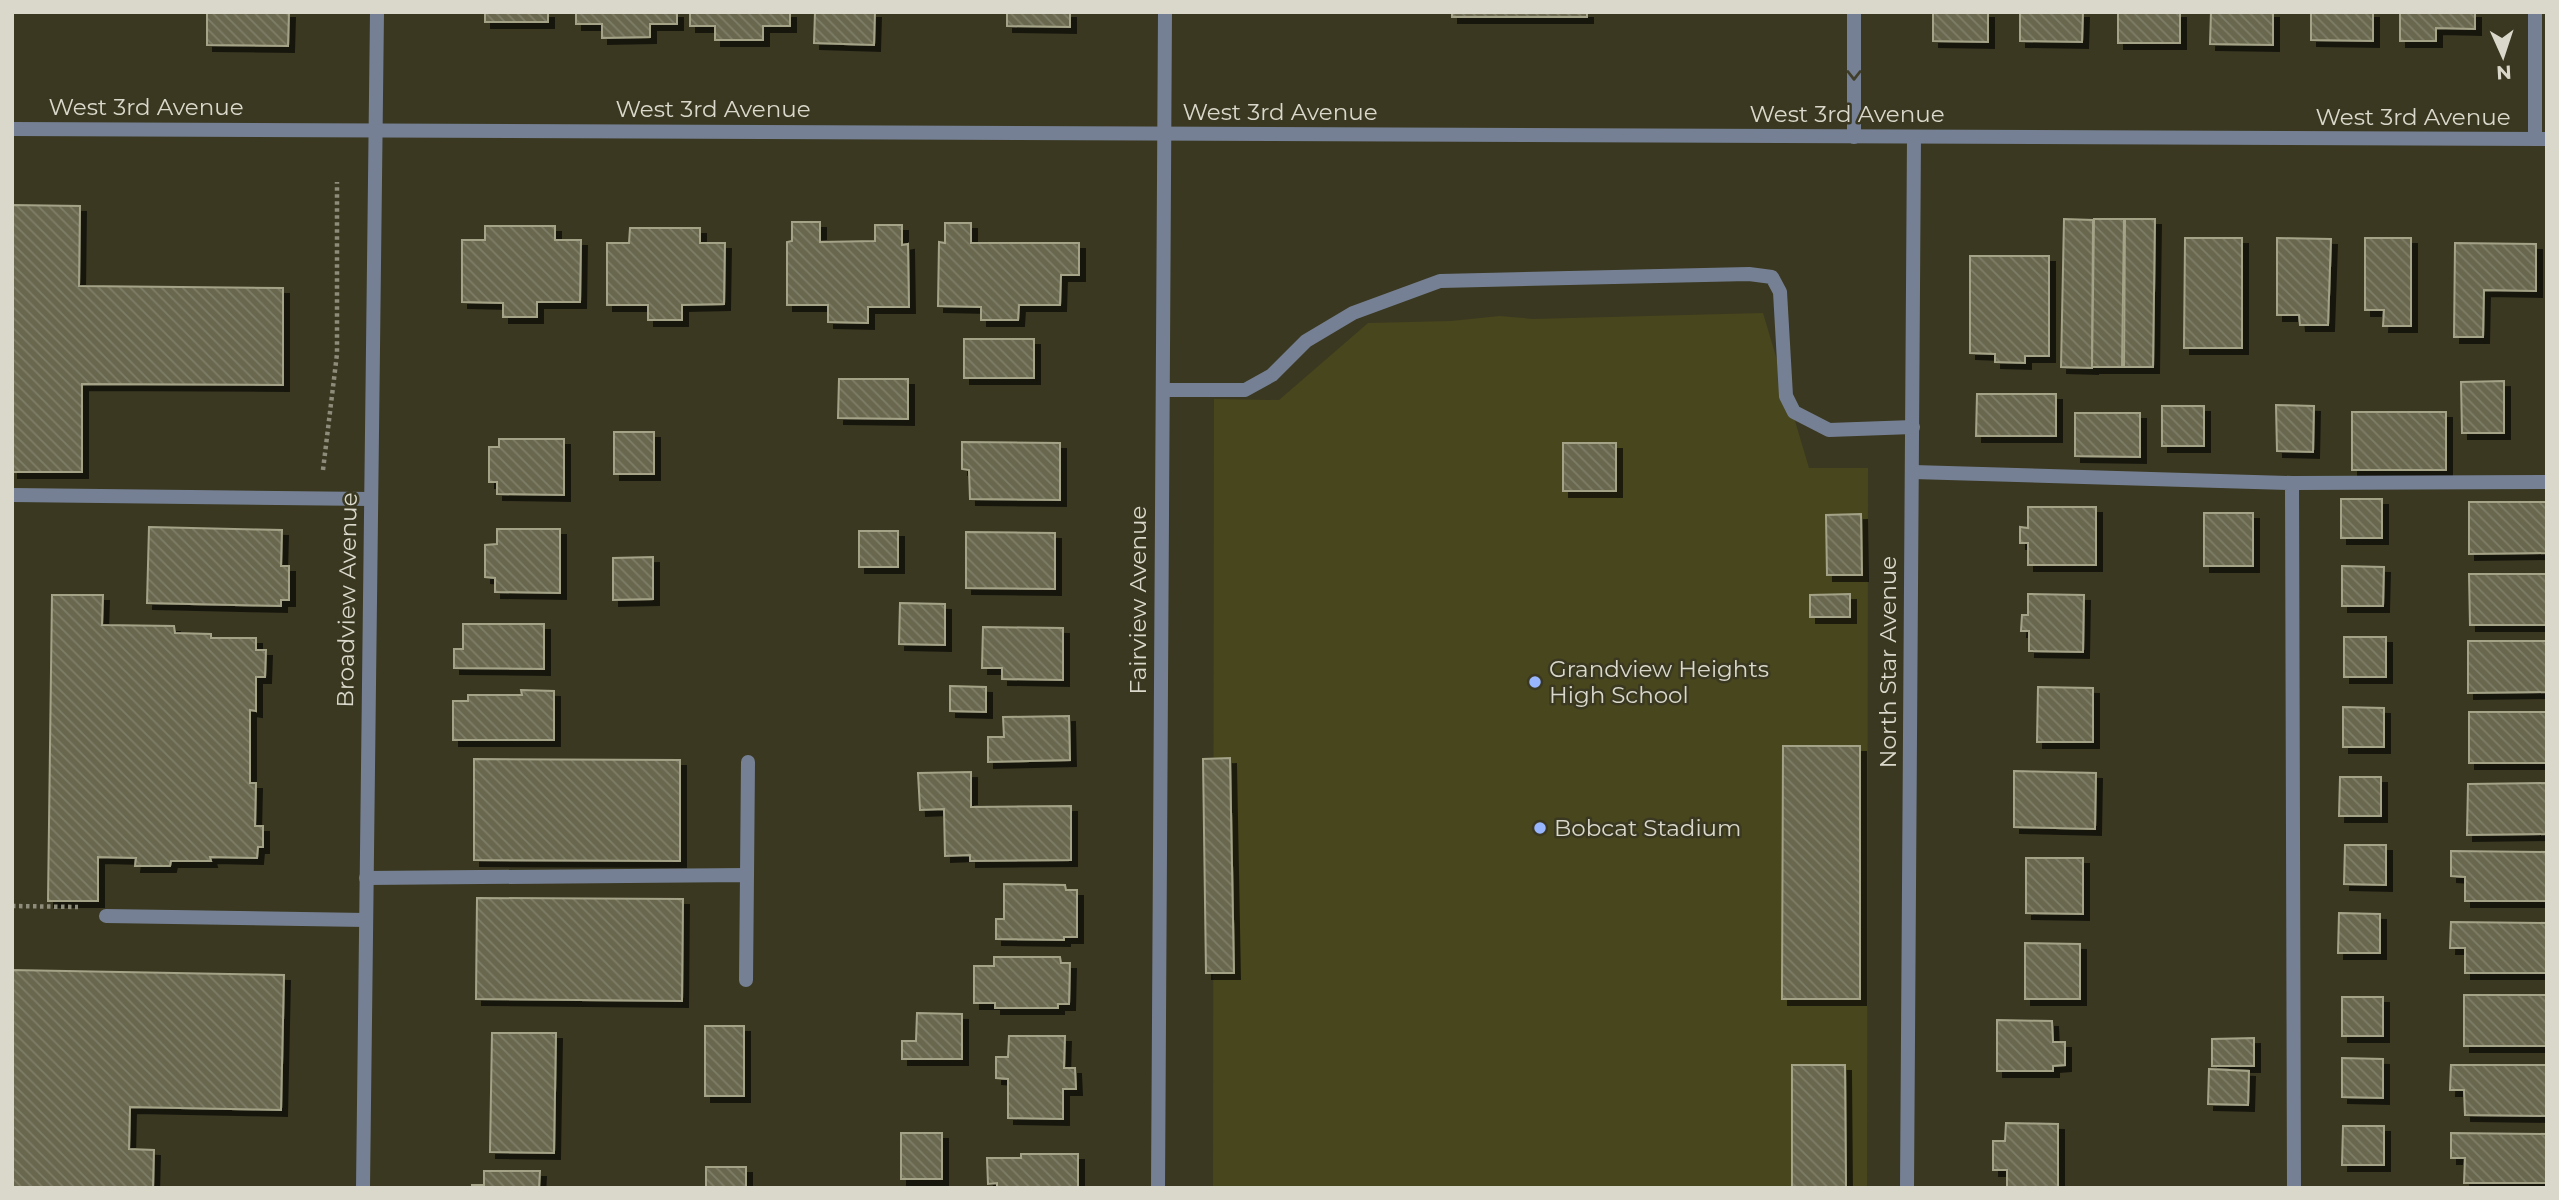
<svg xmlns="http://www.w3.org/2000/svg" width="2559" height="1200" font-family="Montserrat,sans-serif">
  <defs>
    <pattern id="building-back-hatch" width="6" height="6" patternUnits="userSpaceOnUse" patternTransform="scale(1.75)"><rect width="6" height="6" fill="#69684f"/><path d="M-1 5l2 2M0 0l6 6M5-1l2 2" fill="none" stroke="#7e7d67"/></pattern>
    <filter id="shadow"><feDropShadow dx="6" dy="6" stdDeviation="0" flood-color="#0009"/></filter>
  </defs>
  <rect width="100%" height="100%" fill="#3a3821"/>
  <path fill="#48461d" d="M1763,313L1809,468H1868L1867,1188H1213L1214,399L1279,400L1368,323L1451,321L1500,316L1533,319Z"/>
  <g fill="url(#building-back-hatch)" stroke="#a4a388" stroke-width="2" filter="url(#shadow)">
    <path d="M207,12H289L288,46L207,45Z"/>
    <rect x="485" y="12" width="63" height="10"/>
    <path d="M576,12H677V24H650V37L602,38V24H576Z"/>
    <path d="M690,12H790V26H763V40H715V26H690Z"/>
    <path d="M815,12H875L874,45L814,43Z"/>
    <path d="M1007,12H1070V27L1007,26Z"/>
    <rect x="1452" y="12" width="135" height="5"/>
    <path d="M1933,12H1988V42L1933,41Z"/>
    <path d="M2020,12H2083L2082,42L2020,41Z"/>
    <rect x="2118" y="12" width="62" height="31"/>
    <path d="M2211,12H2273V45L2210,44Z"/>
    <path d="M2311,12H2373V41L2311,40Z"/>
    <path d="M2400,12H2475V29L2436,28V41H2400Z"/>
    <path d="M12,205L80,206L79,286L283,288V385L82,384V472H12Z"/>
    <path d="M2064,219L2093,220L2092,368L2061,367Z"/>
    <path d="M2094,219H2124L2122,367H2092Z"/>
    <path d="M2125,219H2155L2153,367H2124Z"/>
    <path d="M792,222H820V242L875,241V225H902V245L908,244L909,307H868V323L828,322V305H787V242L792,241Z"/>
    <path d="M945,223H971V243H1079V275H1061L1060,305H1019L1018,320H981V307L938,306L939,242L945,243Z"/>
    <path d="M485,226H555V240H581L580,302H537V317H503V303L462,302V240H485Z"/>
    <path d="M630,228H700V243H725L724,304L682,305V320H648V305H607V243H629Z"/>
    <path d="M2185,238H2242V348H2184Z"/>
    <path d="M2277,238L2331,239L2328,325H2300L2299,315H2277Z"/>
    <path d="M2365,238H2411V326H2383L2384,310H2365Z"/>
    <path d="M2455,243L2536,244V291L2484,290L2483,337H2454Z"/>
    <path d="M1970,256H2049V356H2025V363L1995,362V354L1970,353Z"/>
    <rect x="964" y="339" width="70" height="39"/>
    <path d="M839,379H908V419L838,418Z"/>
    <path d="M2504,381V433H2462L2461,382Z"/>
    <path d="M1977,394H2056V436H1976Z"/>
    <path d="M2276,405L2314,406L2313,452L2277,451Z"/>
    <rect x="2162" y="406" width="42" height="40"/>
    <rect x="2352" y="412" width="94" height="58"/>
    <path d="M2075,413H2140V457L2075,456Z"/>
    <rect x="614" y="432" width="40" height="42"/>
    <path d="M499,439H564V495L497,494V482H489V447H499Z"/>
    <path d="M962,442L1060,443V500L970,499L969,470L962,469Z"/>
    <rect x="1563" y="443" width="53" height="48"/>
    <rect x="2341" y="499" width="41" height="39"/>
    <path d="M2469,502H2547V553L2469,554Z"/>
    <path d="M2028,507H2096V565H2028V543H2020V527L2028,528Z"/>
    <rect x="2204" y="513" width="49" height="53"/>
    <path d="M1861,514L1862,575H1827L1826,515Z"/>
    <path d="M149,527L282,530L281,566H289V600H281V606L147,603Z"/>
    <path d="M497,529H560V593L495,592V578L485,577V545L497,544Z"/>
    <rect x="859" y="531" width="39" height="36"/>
    <path d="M966,532L1055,533V589L966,588Z"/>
    <path d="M653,557V599L613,600V558Z"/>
    <path d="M2342,566L2384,567L2383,606H2342Z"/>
    <path d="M2469,574H2547V625H2470Z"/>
    <path d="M1850,594V617H1810V595Z"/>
    <path d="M2028,594L2084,595L2083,652L2029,651V631H2021L2022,615H2028Z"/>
    <path d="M52,595H103L102,625L174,626L175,633L211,634V638H256V650H266L265,677H256V711L250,710V783H256L255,826H263V847H258L257,858L210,857L211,861H171L170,866H135L136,858L98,857V901H48Z"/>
    <path d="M900,603L945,604V645L899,644Z"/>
    <path d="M463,624H544V669L454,668V649H463Z"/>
    <path d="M983,627L1063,628V680L1002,679V668H982Z"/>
    <rect x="2344" y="637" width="42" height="40"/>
    <path d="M2468,641H2547V692L2468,693Z"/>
    <path d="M950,686L986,687V712L950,711Z"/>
    <path d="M2038,687L2093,688V742H2037Z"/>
    <path d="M521,690L554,691V740H453V701H468V695H522Z"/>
    <path d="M2343,707L2384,708V747H2343Z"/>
    <rect x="2469" y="712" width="78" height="51"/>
    <path d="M1069,716L1070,760L988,762V737H1004L1003,717Z"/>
    <path d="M1783,746H1860V999H1782Z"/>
    <path d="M1230,758L1234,973H1206L1203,759Z"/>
    <path d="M474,759L680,760V861L474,860Z"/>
    <path d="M2014,771L2096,773L2095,829L2014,827Z"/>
    <path d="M971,772V807L1071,806V860L970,861V855L945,856L944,809L920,810L918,773Z"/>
    <path d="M2340,777H2381V816H2339Z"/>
    <path d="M2547,783V834L2467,835L2468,784Z"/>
    <path d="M2345,845H2386V885L2344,884Z"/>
    <path d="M2451,851L2547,852V901H2465V877L2451,876Z"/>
    <path d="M2026,858H2083V914L2026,913Z"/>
    <path d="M1004,884L1065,885L1066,890H1077V937H1064V940L996,939V919H1004Z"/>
    <path d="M477,898L683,899L682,1001L476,999Z"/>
    <path d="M2339,913L2380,914V953H2338Z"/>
    <path d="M2451,922L2547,923V973H2465V948H2450Z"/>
    <path d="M2025,943L2080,944V999H2025Z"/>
    <path d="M994,957H1060L1061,963H1070L1069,1004H1058V1008H995V1003H974V966H994Z"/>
    <path d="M12,970L284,975L281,1110L130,1107L129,1149L154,1150L153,1188H12Z"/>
    <rect x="2464" y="995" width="83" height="51"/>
    <rect x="2342" y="997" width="41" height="39"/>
    <path d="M917,1013L962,1014V1059H902V1041H916Z"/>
    <path d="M1997,1020L2052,1021L2053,1042H2065V1065L2053,1066V1071H1997Z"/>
    <rect x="705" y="1026" width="39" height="70"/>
    <path d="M492,1033H556L554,1153L490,1152Z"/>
    <path d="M1009,1036H1065L1064,1068H1075L1076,1089H1063V1119L1008,1118V1079L996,1078V1057H1008Z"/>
    <path d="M2254,1038V1066H2212V1039Z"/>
    <path d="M2342,1058L2383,1059V1098L2342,1097Z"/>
    <path d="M1792,1065H1845L1846,1188H1792Z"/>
    <path d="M2451,1065H2547V1116L2465,1115L2464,1090H2450Z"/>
    <path d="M2209,1069L2249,1071L2248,1105L2208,1104Z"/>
    <path d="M2006,1123L2058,1124V1187H2007V1170H1993V1141H2005Z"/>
    <path d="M2343,1126H2384V1165H2342Z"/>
    <rect x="901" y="1133" width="41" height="46"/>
    <path d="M2451,1133L2547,1134V1183H2464L2465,1158H2451Z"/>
    <path d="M1021,1154H1078V1188H997V1183L988,1184L987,1158H1021Z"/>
    <rect x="706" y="1167" width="40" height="21"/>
    <path d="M484,1171H540L539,1188H472V1185H484Z"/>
  </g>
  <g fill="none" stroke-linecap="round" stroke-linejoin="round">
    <g stroke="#8e8c7a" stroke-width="4.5" stroke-dasharray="3.5 3.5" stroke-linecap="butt">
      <path d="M323,470L337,354V182"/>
      <path d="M12,906L78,907"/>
    </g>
    <g stroke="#768094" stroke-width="14">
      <path d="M1163,390H1245L1272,375L1306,341L1353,313L1440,281L1749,274L1772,277L1780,292L1786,396L1794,412L1829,430L1913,427"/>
      <path d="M1913,472L2292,483L2294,1188"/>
      <path d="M2292,483L2547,482"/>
      <path d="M12,495L371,499"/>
      <path d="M747,875L748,762"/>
      <path d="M366,878L747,875L746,980"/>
      <path d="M106,916L366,920"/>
    </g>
    <g stroke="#768094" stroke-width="14">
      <path d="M2535,12V139"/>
      <path d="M1854,137V12"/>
      <path d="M363,1188L377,12"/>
      <path d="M1158,1188L1165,12"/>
      <path d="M1907,1188L1914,137"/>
    </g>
    <path stroke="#768094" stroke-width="14" d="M12,129L2547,139"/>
  </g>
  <defs><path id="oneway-chevron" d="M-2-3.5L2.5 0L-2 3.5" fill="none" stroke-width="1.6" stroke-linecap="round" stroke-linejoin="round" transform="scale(1.75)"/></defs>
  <use stroke="#403f2c" href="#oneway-chevron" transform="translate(1854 75) rotate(90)"/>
  <g fill="#98b6fd" stroke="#3a3821" stroke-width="2.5">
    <circle cx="1535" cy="682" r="7"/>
    <circle cx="1540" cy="828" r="7"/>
  </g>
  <g text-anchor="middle" stroke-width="5" stroke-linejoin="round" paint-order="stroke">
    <g font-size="23" fill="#d9d8ca" stroke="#3a3821">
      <text x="146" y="115">West 3rd Avenue</text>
      <text x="713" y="117">West 3rd Avenue</text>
      <text x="1280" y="120">West 3rd Avenue</text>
      <text x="1847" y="122">West 3rd Avenue</text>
      <text x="2413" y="125">West 3rd Avenue</text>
      <text transform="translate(347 600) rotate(-89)" y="8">Broadview Avenue</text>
      <text transform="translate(1138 600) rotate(-90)" y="8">Fairview Avenue</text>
      <text transform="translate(1888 662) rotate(-90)" y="8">North Star Avenue</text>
    </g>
    <g font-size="23" fill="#d9d8ca" stroke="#3a3821" text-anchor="start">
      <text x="1549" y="677">Grandview Heights<tspan x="1549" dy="26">High School</tspan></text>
      <text x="1554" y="836">Bobcat Stadium</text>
    </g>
  </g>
  <rect width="2559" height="1200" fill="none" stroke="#d9d8ca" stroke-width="28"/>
  <g transform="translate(2503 56) rotate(177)" stroke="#3a3821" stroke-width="5" paint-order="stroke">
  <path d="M0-5L12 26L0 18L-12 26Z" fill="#d9d8ca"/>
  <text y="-10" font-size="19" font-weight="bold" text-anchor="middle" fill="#d9d8ca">N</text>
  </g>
</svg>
